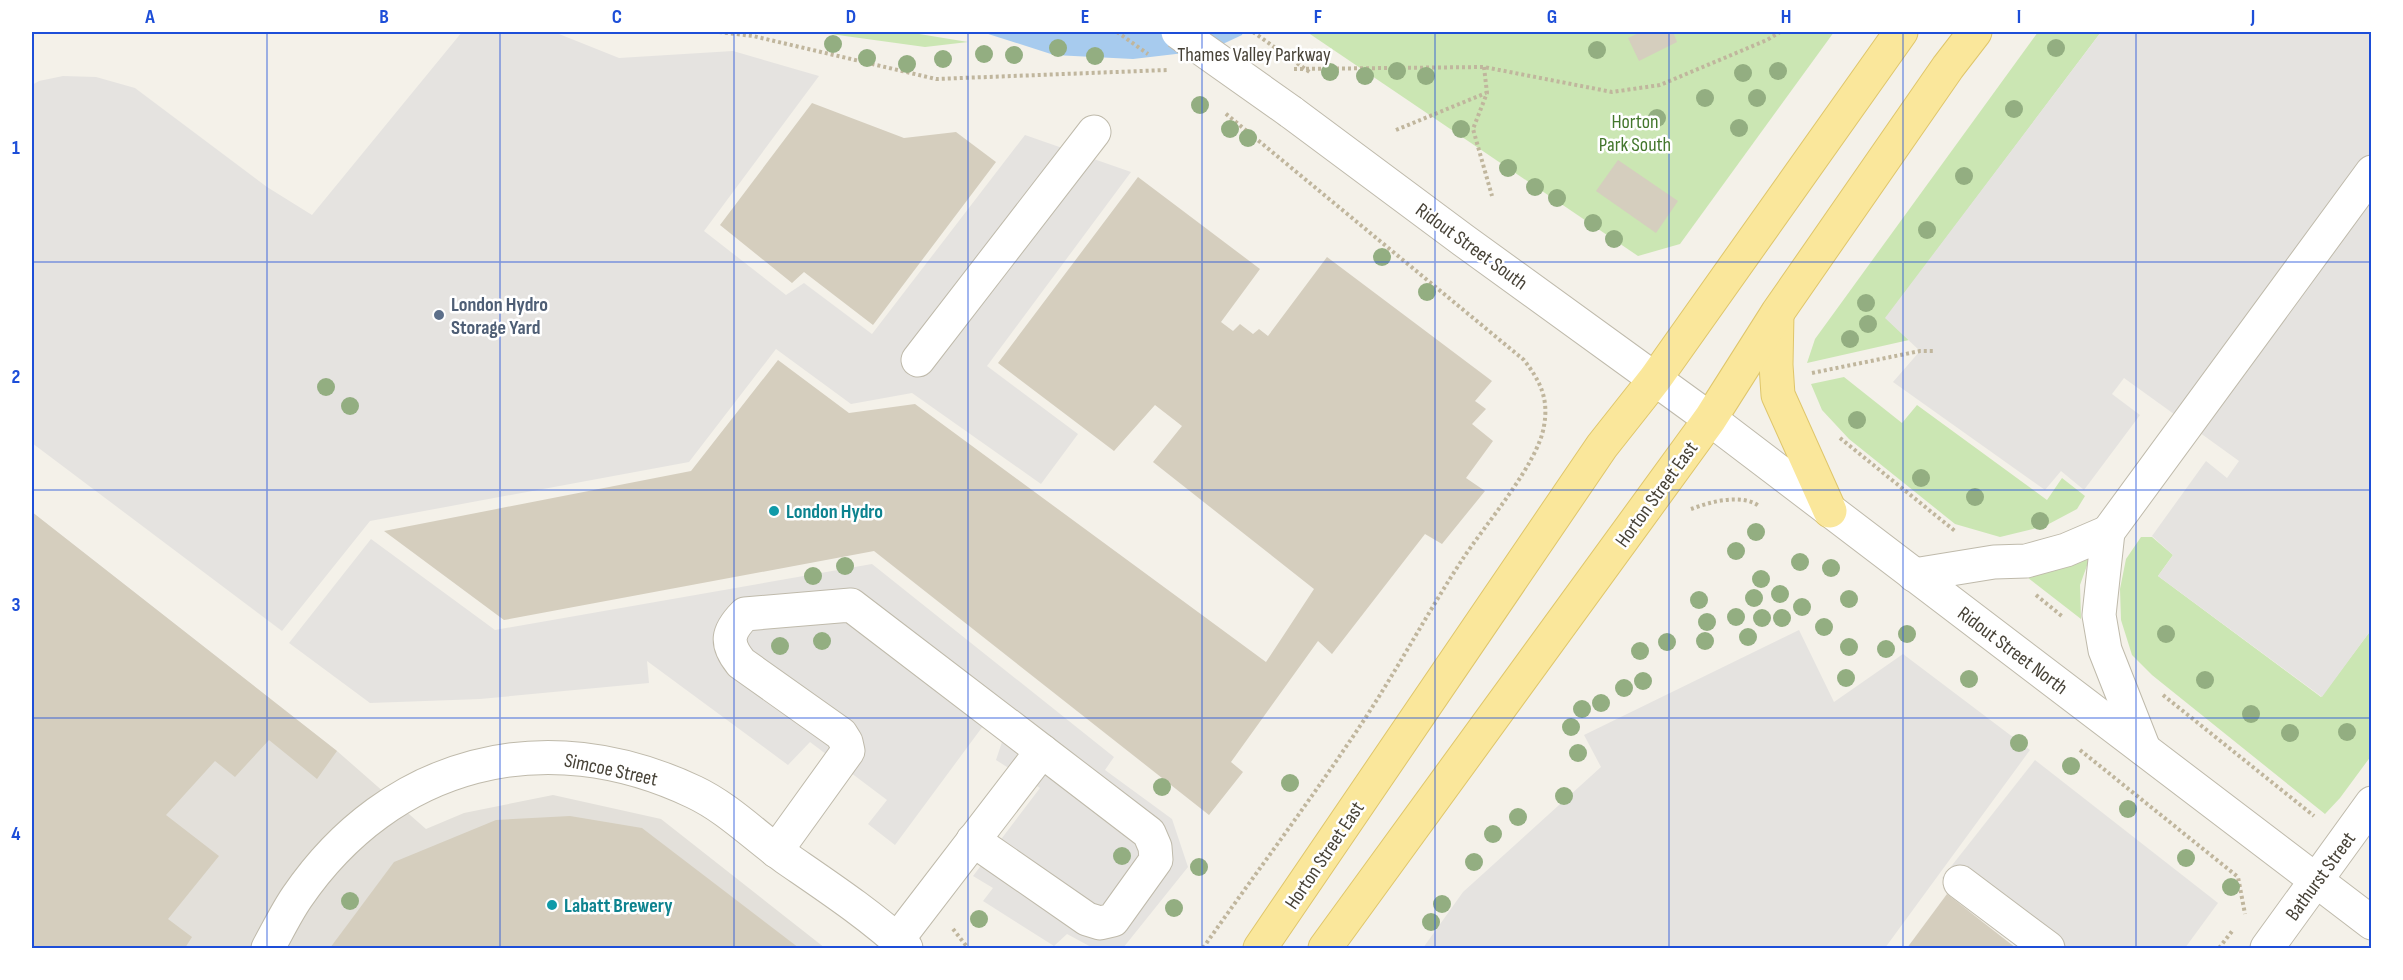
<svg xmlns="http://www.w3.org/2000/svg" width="2403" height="980" font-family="'Sofia Sans Condensed',sans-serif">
  <rect width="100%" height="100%" fill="#f4f1e9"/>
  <path fill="#e3e0da" d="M32,512L337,751L426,829L464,813L553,795L661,819L825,948H32Z"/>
  <g fill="#cbe6b3">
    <path d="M816,32H907L968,42L925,47Z"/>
    <path d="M1307,32H1834L1680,244L1638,256Z"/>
    <path d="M2038,32H2101L1886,318L1909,340L1807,363L1815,339Z"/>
    <path d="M1844,377L1902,423L1917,405L2047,500L2062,478L2085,496L2077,509L2045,526L2000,537L1955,524L1849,439L1822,410L1811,384Z"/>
    <path d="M2141,537H2152L2173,555L2158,576L2321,697L2371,630V756L2340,798L2325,814L2152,675L2132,655L2121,620L2120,589L2126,559Z"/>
    <path d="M2094,546L2080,585L2081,619L2019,571Z"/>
  </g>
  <g fill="#e5e3e0">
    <path d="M462,32H554L619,58L733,51L819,76L704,231L786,295L804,283L872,334L1025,135L1131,172L987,366L1078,434L1041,484L912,393L851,404L776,349L689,462L370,521L282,631L32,443V85L39,81L63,76L96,77L135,88L267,187L312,215Z"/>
    <path d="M2101,32H2371V630L2322,697L2158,576L2173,555L2152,536L2206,461L2227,478L2239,461L2124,378L2112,394L2140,415L2084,490L2061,471L2045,490L1893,382L1920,351L1885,318Z"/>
    <path d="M371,539L495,630L872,564L1114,757L1105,770L1172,819L1188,867L1123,948H1093L1067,934L1054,946L983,901L993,888L973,876L1040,788L996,760L1004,736L986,722L895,845L868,824L887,800L810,742L788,765L647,661L649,683L480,699L370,703L289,643Z"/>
    <path d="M1799,630L1834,702L1903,654L2030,750L1885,948H1423L1463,892L1601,767L1584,735Z"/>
    <path d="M2035,760L2218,903L2185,948H2037L1942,878Z"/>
  </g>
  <path fill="#a7cbee" d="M982,32H1243L1242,35L1210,50L1133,59L1054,55Z"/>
  <g fill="#d5cebe">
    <path d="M1641,32H1673L1677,42L1639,61L1628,38Z"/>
    <path d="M812,103L904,138L956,132L996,162L873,325L804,272L792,283L720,225Z"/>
    <path d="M1618,160L1678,201L1656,233L1596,191Z"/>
    <path d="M1138,177L1260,269L1221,322L1233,331L1240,324L1253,334L1259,329L1268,336L1327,257L1492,381L1475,401L1486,409L1472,424L1493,441L1466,478L1485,491L1442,544L1425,534L1332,654L1318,641L1231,762L1243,772L1209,815L874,551L504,620L384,531L691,471L778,360L849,413L915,404L1266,662L1314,589L1153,462L1182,426L1155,405L1114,451L998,363Z"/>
    <path d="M32,512L337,751L317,779L269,740L235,777L215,761L166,815L219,856L168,919L192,937L185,948H32Z"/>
    <path d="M570,816L642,828L799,948H330L394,862L496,820Z"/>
    <path d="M1947,894L2016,948H1907Z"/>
  </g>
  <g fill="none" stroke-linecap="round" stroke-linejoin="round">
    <g stroke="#bfbaab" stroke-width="35">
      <g id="minor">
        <path d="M1291,112L1463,240L1710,419L2372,923"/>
        <path d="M918,360L1094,132"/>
        <path d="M2108,532L2372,172"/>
        <path d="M1914,575L1994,562L2026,561L2066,550L2108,532L2099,615L2105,650L2144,749"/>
        <path d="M973,840L1087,919L1100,923L1113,920L1156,860L1155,847L1149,833L1042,751"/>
        <path d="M776,851L848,751L846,742L841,734L741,663C725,643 727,632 745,614L851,605L1042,751L897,940"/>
        <path d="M1960,882L2048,948"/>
        <path d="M268,948C277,932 286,913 297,897C390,761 545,721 694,792C728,808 755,836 786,858C828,887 869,914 906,948"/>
        <path d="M2267,948L2372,803"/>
      </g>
    </g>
    <g stroke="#dfc66b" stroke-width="35">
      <g id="major">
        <path d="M1777,314L1776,365L1778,395L1830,511"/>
        <path d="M1260,948L1602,446L1655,379L1901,32"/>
        <path d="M1325,948L1710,419L1778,312L1948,67L1975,32"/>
      </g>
    </g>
    <g stroke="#c0b69d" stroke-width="4" stroke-dasharray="3 3" stroke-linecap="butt">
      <path d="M719,32L753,36L936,79L1167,70"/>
      <path d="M1484,67L1487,93L1473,129L1492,196"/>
      <path d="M1294,69L1484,67L1612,92L1660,85L1767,40L1780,32"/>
      <path d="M1396,130L1486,93"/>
      <path d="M1812,373L1920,351H1935"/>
      <path d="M1840,438L1955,531"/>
      <path d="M1691,509C1710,502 1741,493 1759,506"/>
      <path d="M2036,595L2063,617"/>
      <path d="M2163,695L2314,816"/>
      <path d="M2080,750L2238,877L2245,914"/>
      <path d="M953,929L968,948"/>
      <path d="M1203,948C1255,874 1310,801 1360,726C1396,672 1426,615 1462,560C1484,526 1538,464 1544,426C1549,398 1540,381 1524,360L1225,113"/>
      <path d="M2219,948L2233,930"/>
    </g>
    <use href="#minor" stroke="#fff" stroke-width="33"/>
    <use href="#major" stroke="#fae79b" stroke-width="33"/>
    <g stroke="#bfbaab" stroke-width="35" stroke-linecap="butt">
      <path id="minor-bridge" d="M1178,32L1291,112"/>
    </g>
    <g stroke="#c0b69d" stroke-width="4" stroke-dasharray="3 3" stroke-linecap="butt">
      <path d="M1117,32L1148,54"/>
      <path d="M1253,32L1311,73"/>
    </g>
    <use href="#minor-bridge" stroke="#fff" stroke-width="33"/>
  </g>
  <g fill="#93ae81">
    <circle cx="833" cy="44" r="9"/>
    <circle cx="1058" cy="48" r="9"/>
    <circle cx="2056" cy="48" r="9"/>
    <circle cx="1597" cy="50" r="9"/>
    <circle cx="984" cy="54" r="9"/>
    <circle cx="1014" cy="55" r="9"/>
    <circle cx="1095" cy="56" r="9"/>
    <circle cx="867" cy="58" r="9"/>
    <circle cx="943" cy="59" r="9"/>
    <circle cx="907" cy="64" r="9"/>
    <circle cx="1397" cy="71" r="9"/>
    <circle cx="1778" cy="71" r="9"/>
    <circle cx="1330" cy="72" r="9"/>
    <circle cx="1743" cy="73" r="9"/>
    <circle cx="1365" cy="76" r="9"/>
    <circle cx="1426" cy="76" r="9"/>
    <circle cx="1705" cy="98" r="9"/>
    <circle cx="1757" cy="98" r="9"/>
    <circle cx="1200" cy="105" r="9"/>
    <circle cx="2014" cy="109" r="9"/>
    <circle cx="1657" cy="118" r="9"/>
    <circle cx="1739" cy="128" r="9"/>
    <circle cx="1230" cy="129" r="9"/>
    <circle cx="1461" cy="129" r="9"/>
    <circle cx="1248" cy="138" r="9"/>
    <circle cx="1508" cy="168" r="9"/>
    <circle cx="1964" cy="176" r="9"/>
    <circle cx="1535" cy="187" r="9"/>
    <circle cx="1557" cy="198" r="9"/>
    <circle cx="1593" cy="223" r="9"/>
    <circle cx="1927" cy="230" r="9"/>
    <circle cx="1614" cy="239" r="9"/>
    <circle cx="1382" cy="257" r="9"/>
    <circle cx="1427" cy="292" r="9"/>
    <circle cx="1866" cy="303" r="9"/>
    <circle cx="1868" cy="324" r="9"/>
    <circle cx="1850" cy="339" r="9"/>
    <circle cx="326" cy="387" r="9"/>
    <circle cx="350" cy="406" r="9"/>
    <circle cx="1857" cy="420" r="9"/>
    <circle cx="1921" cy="478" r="9"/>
    <circle cx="1975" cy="497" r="9"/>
    <circle cx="2040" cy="521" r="9"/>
    <circle cx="1756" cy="532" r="9"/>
    <circle cx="1736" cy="551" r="9"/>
    <circle cx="1800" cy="562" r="9"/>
    <circle cx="845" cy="566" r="9"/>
    <circle cx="1831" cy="568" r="9"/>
    <circle cx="813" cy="576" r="9"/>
    <circle cx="1761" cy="579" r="9"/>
    <circle cx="1780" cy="594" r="9"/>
    <circle cx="1754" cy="598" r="9"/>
    <circle cx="1849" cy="599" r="9"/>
    <circle cx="1699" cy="600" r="9"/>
    <circle cx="1802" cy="607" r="9"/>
    <circle cx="1736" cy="617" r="9"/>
    <circle cx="1762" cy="618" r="9"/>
    <circle cx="1782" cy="618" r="9"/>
    <circle cx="1707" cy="622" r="9"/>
    <circle cx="1824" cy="627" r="9"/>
    <circle cx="1907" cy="634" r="9"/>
    <circle cx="2166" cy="634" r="9"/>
    <circle cx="1748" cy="637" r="9"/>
    <circle cx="822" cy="641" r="9"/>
    <circle cx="1705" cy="641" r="9"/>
    <circle cx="1667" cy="642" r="9"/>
    <circle cx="780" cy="646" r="9"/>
    <circle cx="1849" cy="647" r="9"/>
    <circle cx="1886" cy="649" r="9"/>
    <circle cx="1640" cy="651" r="9"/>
    <circle cx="1846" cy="678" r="9"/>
    <circle cx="1969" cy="679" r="9"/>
    <circle cx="2205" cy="680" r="9"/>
    <circle cx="1643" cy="681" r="9"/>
    <circle cx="1624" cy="688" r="9"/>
    <circle cx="1601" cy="703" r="9"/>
    <circle cx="1582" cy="709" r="9"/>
    <circle cx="2251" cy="714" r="9"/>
    <circle cx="1571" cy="727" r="9"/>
    <circle cx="2347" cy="732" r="9"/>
    <circle cx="2290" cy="733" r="9"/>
    <circle cx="2019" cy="743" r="9"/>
    <circle cx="1578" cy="753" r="9"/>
    <circle cx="2071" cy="766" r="9"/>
    <circle cx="1290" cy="783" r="9"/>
    <circle cx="1162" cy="787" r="9"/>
    <circle cx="1564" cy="796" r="9"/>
    <circle cx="2128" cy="809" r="9"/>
    <circle cx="1518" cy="817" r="9"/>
    <circle cx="1493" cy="834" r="9"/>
    <circle cx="1122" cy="856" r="9"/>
    <circle cx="2186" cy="858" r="9"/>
    <circle cx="1474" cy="862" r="9"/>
    <circle cx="1199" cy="867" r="9"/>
    <circle cx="2231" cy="887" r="9"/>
    <circle cx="350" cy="901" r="9"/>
    <circle cx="1442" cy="904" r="9"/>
    <circle cx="1174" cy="908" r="9"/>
    <circle cx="979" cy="919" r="9"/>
    <circle cx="1431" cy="922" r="9"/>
  </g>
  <path fill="none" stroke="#1d4ed8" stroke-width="1.5" stroke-opacity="0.55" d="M267,32V948M500,32V948M734,32V948M968,32V948M1202,32V948M1435,32V948M1669,32V948M1903,32V948M2136,32V948M32,262H2372M32,490H2372M32,718H2372"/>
  <circle fill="#5c6f8a" stroke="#fff" stroke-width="2" cx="439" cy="315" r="6"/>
  <g fill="#0f9aa8" stroke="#fff" stroke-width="2">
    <circle cx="774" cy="511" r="6"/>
    <circle cx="552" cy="905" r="6"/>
  </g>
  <g text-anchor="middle" stroke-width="5" stroke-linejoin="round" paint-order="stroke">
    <g font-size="20" fill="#474237" stroke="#fff">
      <text x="1254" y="61">Thames Valley Parkway</text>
      <text transform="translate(1472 246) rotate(36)" y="7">Ridout Street South</text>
      <text transform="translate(1656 494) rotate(-54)" y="7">Horton Street East</text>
      <text transform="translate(2013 650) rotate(37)" y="7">Ridout Street North</text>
      <text transform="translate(611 769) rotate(12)" y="7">Simcoe Street</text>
      <text transform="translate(1324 855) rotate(-56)" y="7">Horton Street East</text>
      <text transform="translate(2320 876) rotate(-54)" y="7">Bathurst Street</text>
    </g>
    <g font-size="20" fill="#43772c" stroke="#fff">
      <text x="1635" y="128">Horton<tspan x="1635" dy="23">Park South</tspan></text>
    </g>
    <g font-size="20" font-weight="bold" fill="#4e5e75" stroke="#fff" text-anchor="start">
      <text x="451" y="311">London Hydro<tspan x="451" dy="23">Storage Yard</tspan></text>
    </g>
    <g font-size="20" font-weight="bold" fill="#0d838f" stroke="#fff" text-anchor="start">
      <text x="786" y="518">London Hydro</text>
      <text x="564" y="912">Labatt Brewery</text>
    </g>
  </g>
  <rect width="2403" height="980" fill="none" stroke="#ffffff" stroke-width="66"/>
  <rect x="33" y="33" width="2337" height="914" fill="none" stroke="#1d4ed8" stroke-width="2"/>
  <g font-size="20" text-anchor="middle" font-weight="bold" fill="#1d4ed8">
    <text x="150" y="23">A</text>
    <text x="384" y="23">B</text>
    <text x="617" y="23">C</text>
    <text x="851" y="23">D</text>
    <text x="1085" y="23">E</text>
    <text x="1318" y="23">F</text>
    <text x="1552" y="23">G</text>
    <text x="1786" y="23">H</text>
    <text x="2019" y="23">I</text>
    <text x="2253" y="23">J</text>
    <text x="16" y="154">1</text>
    <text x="16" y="383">2</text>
    <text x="16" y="611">3</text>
    <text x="16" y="840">4</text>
  </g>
</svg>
